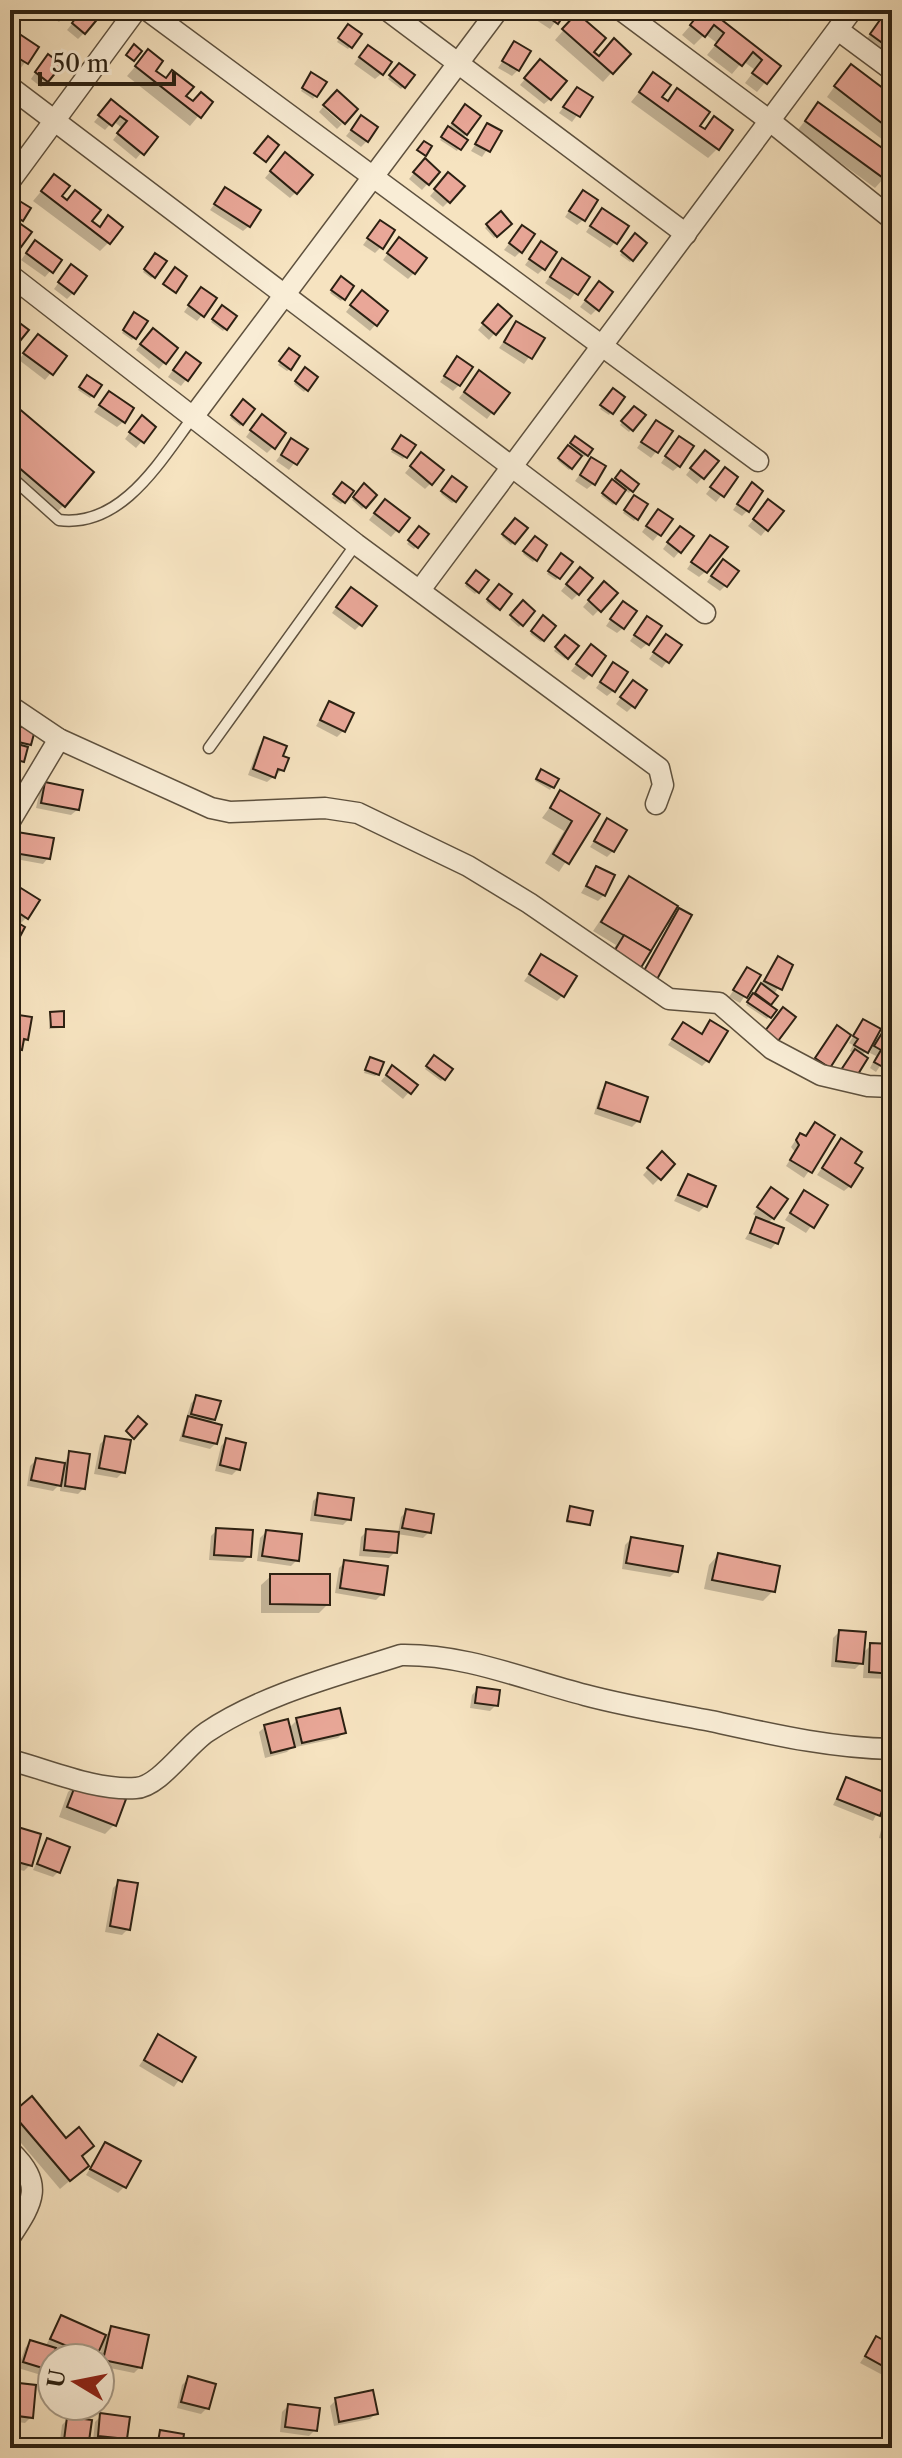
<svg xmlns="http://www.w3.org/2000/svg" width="902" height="2458" font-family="'Libre Caslon Text',serif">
  <rect width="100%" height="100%" fill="#f6e3c0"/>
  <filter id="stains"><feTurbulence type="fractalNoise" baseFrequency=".0025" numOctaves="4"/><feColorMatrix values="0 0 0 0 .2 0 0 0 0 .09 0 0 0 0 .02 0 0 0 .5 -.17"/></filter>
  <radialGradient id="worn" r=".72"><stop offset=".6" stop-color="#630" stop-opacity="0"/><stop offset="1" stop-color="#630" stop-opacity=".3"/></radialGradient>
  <g fill="#0003">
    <path d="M41,10H70L59,22Z"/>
    <path d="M83,10H90L84,33L78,39L67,30Z"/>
    <path d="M538,10H564L550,29L533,18Z"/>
    <path d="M704,10L778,67L757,92L745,83L755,70L743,61L732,74L707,55L717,43L705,34L694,45L682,35Z"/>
    <path d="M887,12L892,16V59L865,41Z"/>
    <path d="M568,25L612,72L603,82L555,40Z"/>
    <path d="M346,29L360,34L348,49L337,42Z"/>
    <path d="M10,39L36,48L20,69L10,62Z"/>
    <path d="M514,44L518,70L512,76L498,68Z"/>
    <path d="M148,52L153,71L184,96L192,103L210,102L190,126L127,76Z"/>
    <path d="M362,53L381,74L375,79L354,64Z"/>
    <path d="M42,63L47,81L41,87L31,79Z"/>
    <path d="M399,65L412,75L401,89L388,79Z"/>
    <path d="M534,68L550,99L544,104L520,85Z"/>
    <path d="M653,75L660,98L666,103L677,91L697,126L717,149L708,158L631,102Z"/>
    <path d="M842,76L892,98V147L827,97Z"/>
    <path d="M309,77L324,83L313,99L301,91Z"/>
    <path d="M577,89L590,98L572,122L559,113Z"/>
    <path d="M111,102L155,137L136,159L113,140L122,128L113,121L105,130L94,122Z"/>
    <path d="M818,104L892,158V169L875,188L797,131Z"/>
    <path d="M323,107L342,124L337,129L319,112Z"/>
    <path d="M460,112L466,133L457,151L440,140Z"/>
    <path d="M361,118L367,141L361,147L346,136Z"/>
    <path d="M488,125L499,132L482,157L471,151Z"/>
    <path d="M279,161L296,192L290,198L265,178Z"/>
    <path d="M419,167L438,172L422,190L409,179Z"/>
    <path d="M54,176L59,197L89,222L98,228L109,218V242L100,251L33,201Z"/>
    <path d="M443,181L449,201L443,207L430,196Z"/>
    <path d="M225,190L249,226L243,231L210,210Z"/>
    <path d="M577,199L583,220L577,225L565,217Z"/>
    <path d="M14,200L28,209L19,222L10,217Z"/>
    <path d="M500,214L509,224L494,238L485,228Z"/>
    <path d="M597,216L615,242L610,248L586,232Z"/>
    <path d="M380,222L381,247L375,253L363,245Z"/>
    <path d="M18,224L29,232L17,248L10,243V235Z"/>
    <path d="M522,227L521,251L515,257L504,250Z"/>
    <path d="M635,236L644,243L630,262L620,255Z"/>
    <path d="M394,245L414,273L408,279L383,260Z"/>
    <path d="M30,248L60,260L45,277L21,260Z"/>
    <path d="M536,250L543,269L538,274L525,265Z"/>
    <path d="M153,258L154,276L151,278L143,272Z"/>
    <path d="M562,260L587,277L570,300L545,283Z"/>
    <path d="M66,272L73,293L67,299L54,289Z"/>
    <path d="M339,281L343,298L341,301L330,293Z"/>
    <path d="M594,289L597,309L591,315L580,307Z"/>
    <path d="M196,295L202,315L197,321L184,312Z"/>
    <path d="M356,299L386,312L370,331L346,312Z"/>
    <path d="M219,310L234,317L223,331L211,322Z"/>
    <path d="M493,312L509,316L489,340L478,330Z"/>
    <path d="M132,317L134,337L132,340L122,333Z"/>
    <path d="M517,323L542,339L524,364L499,348Z"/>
    <path d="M147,336L176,349L159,369L136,350Z"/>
    <path d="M32,342L64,357L45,380L19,360Z"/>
    <path d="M287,353L290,369L287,371L278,365Z"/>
    <path d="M180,360L199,364L181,386L168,377Z"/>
    <path d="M452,365L459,385L453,391L440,382Z"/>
    <path d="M302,372L315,378L304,392L294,384Z"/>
    <path d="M474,379L507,393L487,419L459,398Z"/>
    <path d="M85,380L92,396L90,398L78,390Z"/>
    <path d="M109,393L123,422L117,427L94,412Z"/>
    <path d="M610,393L622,398L609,415L600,409Z"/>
    <path d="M243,402L253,410L240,426L230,418Z"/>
    <path d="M10,404L64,505L51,518L10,483Z"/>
    <path d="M634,408L643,416L629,432L620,425Z"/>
    <path d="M256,423L273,447L267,453L246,437Z"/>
    <path d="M136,424L154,427L136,448L125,439Z"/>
    <path d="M651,428L656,452L651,458L637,448Z"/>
    <path d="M575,438L590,449L584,457L581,454L569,470L558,461Z"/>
    <path d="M292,440L305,449L289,470L276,461Z"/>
    <path d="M399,440L413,445L403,459L391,452Z"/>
    <path d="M674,444L679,466L673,471L661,463Z"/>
    <path d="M699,458L716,461L697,484L686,475Z"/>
    <path d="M591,459L593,484L587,489L575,481Z"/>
    <path d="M416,460L431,483L425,489L405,473Z"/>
    <path d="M621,473L636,484L629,493L624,489L613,505L601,496Z"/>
    <path d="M720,476L736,477L716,502L706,494Z"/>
    <path d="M450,481L455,501L452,503L441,494Z"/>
    <path d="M364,486L374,495L362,509L352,500Z"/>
    <path d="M340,487L343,502L341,504L332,498Z"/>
    <path d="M746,491L748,510L742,516L733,510Z"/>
    <path d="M632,500L636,518L634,521L623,513Z"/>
    <path d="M379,507L407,519L391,537L369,520Z"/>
    <path d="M763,508L781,512L761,536L748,526Z"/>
    <path d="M653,517L670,520L653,541L642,532Z"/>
    <path d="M515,521L525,528L511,545L502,537Z"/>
    <path d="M419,529L426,535L414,549L407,544Z"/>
    <path d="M674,534L691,537L674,558L663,549Z"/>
    <path d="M532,541L535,559L533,562L523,554Z"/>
    <path d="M704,544L705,572L699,577L687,569Z"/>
    <path d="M559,558L570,563L556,580L547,574Z"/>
    <path d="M718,567L726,585L720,591L707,582Z"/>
    <path d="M476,572L486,580L475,594L465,586Z"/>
    <path d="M574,575L578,594L572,600L561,591Z"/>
    <path d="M499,586L509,595L496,610L486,602Z"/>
    <path d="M599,589L615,593L593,616L583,607Z"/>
    <path d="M345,595L361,624L355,630L332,613Z"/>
    <path d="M523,603L533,611L519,627L510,619Z"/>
    <path d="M617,610L623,628L617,633L606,626Z"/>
    <path d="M543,618L554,626L541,642L530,634Z"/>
    <path d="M642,624L647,644L641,649L630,641Z"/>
    <path d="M565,637L576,646L565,659L554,651Z"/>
    <path d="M661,642L679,645L662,668L649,659Z"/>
    <path d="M585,653L590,674L584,680L571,671Z"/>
    <path d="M608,671L613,691L607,696L596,688Z"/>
    <path d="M628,688L633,706L627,712L616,704Z"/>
    <path d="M330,703L343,731L337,737L316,726Z"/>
    <path d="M10,727L29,744L10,777Z"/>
    <path d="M265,740L282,770L267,782L248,775L259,746Z"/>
    <path d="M539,774L556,780L550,790L535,781Z"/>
    <path d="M10,780L14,781L10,795Z"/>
    <path d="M46,785L77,810L71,815L36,808L40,790Z"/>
    <path d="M561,792L597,814L559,872L545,863L564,831L542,818Z"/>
    <path d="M607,821L613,851L607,857L590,847Z"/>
    <path d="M18,834L48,858L43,864L10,858L12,840Z"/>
    <path d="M596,868L604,895L598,901L581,893Z"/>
    <path d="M629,878L669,921L679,910L690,916L637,982L669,925L665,923L604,964L616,945L593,931Z"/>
    <path d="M16,888L27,917L19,925L23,928L10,948V894Z"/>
    <path d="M542,956L563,995L557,1001L524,981Z"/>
    <path d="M778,959L790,965L768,1006L774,1010L767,1019L746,1005Z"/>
    <path d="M748,969L758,976L740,1003L729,997Z"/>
    <path d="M51,1014L62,1026L60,1028L49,1029Z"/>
    <path d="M13,1016L26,1039L15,1055L10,1054Z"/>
    <path d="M863,1021L873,1042L885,1030L892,1034V1048L876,1072L870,1068L876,1056L870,1053L873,1045L837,1077L853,1053L850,1051L853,1045L849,1043Z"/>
    <path d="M711,1023L708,1060L702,1066L668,1045L683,1024L701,1035Z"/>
    <path d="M434,1057L450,1070L441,1081L425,1069Z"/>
    <path d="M892,1058V1076L891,1077L884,1073Z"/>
    <path d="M370,1059L378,1074L375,1076L364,1073Z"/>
    <path d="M392,1068L415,1085L403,1099L381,1081Z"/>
    <path d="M607,1085L638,1121L632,1127L594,1114L601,1091Z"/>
    <path d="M815,1125L833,1136L804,1178L786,1166L795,1152L791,1147L795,1141L801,1135L805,1138Z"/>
    <path d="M841,1140L852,1164L850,1186L844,1191L817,1175Z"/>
    <path d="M656,1160L673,1164L653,1185L643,1175Z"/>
    <path d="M688,1176L705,1206L699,1212L674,1201Z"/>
    <path d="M766,1196L773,1218L767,1224L776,1243L771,1249L745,1239L758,1218L753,1214Z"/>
    <path d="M799,1199L825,1206L806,1233L785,1220Z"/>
    <path d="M197,1397L214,1419L209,1423L216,1443L210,1449L179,1441L191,1403Z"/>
    <path d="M106,1438L123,1472L117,1478L94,1474L100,1444Z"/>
    <path d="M227,1440L238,1469L232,1475L215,1471L221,1446Z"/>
    <path d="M70,1453L84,1488L78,1494L60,1491L61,1483L53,1491L27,1486L30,1466L36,1460L63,1465Z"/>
    <path d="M319,1495L349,1519L343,1525L310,1521L313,1501Z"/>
    <path d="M570,1509L588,1524L566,1523Z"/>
    <path d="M407,1511L429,1532L423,1538L397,1534L395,1552L389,1558L359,1556L361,1537L367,1531L398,1533L401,1517Z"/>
    <path d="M217,1530L249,1556L243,1562L209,1560L211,1536Z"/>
    <path d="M266,1532L297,1560L291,1566L257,1561L260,1538Z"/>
    <path d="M631,1539L676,1571L670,1577L622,1569L625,1545Z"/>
    <path d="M718,1555L773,1591L763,1601L704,1589L709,1565Z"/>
    <path d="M345,1562L382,1594L376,1600L335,1593L339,1568Z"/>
    <path d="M271,1576L328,1604L319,1613H261V1585Z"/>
    <path d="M839,1632L862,1654L871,1645L892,1646V1679L863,1678L864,1660L855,1669L831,1667L833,1638Z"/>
    <path d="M478,1689L496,1705L490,1711L470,1708L472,1695Z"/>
    <path d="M297,1720L344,1732L338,1738L296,1747L295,1744L287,1752L265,1758L259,1732L265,1727L289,1728Z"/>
    <path d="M892,1771V1797L886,1795L873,1821L833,1805L846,1780L880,1793Z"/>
    <path d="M78,1783L114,1825L105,1834L59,1817L68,1792Z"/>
    <path d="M892,1802V1841L879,1838L887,1807Z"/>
    <path d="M11,1827L30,1865L24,1871L10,1867Z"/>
    <path d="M47,1841L59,1871L53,1877L33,1870Z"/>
    <path d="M119,1882L128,1929L122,1935L105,1932L113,1888Z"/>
    <path d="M159,2037L194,2058L174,2087L139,2066Z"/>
    <path d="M32,2099L87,2166L60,2189L10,2130V2118Z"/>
    <path d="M105,2144L124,2187L118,2193L86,2175Z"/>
    <path d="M61,2317L105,2337L111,2328L140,2367L134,2373L100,2366L102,2340L94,2358H75L53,2349L47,2369L41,2375L18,2368L25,2348L30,2342L45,2347Z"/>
    <path d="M876,2339L892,2348V2380L860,2363Z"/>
    <path d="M188,2379L207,2408L201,2414L177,2408L182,2385Z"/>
    <path d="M10,2384L31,2417L25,2423L10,2421Z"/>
    <path d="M336,2400L376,2413L370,2419L334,2426L330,2406Z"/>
    <path d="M288,2406L315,2430L309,2436L280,2432L282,2412Z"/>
    <path d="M101,2416L125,2438L119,2444L93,2441L95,2422Z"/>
    <path d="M68,2419L86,2448H59L62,2425Z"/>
    <path d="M161,2432L180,2448H153Z"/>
  </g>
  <g fill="#e9a798" stroke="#2b2012" stroke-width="2">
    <path d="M82,10H93L100,16L85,34L72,23Z"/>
    <path d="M538,10H567L558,24Z"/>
    <path d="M702,10H709L781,66L767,84L752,73L762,60L753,52L742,66L715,45L724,33L714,25L705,37L690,25Z"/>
    <path d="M887,10L892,13V50L870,34Z"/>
    <path d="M577,13L606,38L594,52L599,56L614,38L631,54L613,74L562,29Z"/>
    <path d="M348,24L362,34L352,48L338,38Z"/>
    <path d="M15,31L39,47L28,64L10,53V38Z"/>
    <path d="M514,41L531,51L519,71L502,61Z"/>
    <path d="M134,44L142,51L134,61L126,55Z"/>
    <path d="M368,45L392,62L383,75L359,57Z"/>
    <path d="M148,49L163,61L156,71L166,78L172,70L194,87L186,96L193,101L201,92L213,102L201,118L135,66Z"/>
    <path d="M48,54L62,65L48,82L35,72Z"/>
    <path d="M540,59L567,81L551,100L524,78Z"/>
    <path d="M399,63L415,75L405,88L389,75Z"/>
    <path d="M851,64L892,95V131L834,86Z"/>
    <path d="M311,72L327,82L317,97L302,88Z"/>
    <path d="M653,72L671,85L662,97L668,101L677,88L710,112L700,126L705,129L714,116L733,130L719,150L639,92Z"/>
    <path d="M577,87L593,97L580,117L563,107Z"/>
    <path d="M337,90L358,109L345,124L323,105Z"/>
    <path d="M111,99L158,137L144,155L117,133L127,121L120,116L112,126L98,115Z"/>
    <path d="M818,102L892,155V172L886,180L805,121Z"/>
    <path d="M465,104L481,116L467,135L452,123Z"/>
    <path d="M361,115L378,127L368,142L351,130Z"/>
    <path d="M487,123L502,131L490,152L475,144Z"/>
    <path d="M448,126L468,140L461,150L441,137Z"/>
    <path d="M268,136L279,145L266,162L254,153Z"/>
    <path d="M424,141L432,146L426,156L417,150Z"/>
    <path d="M285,152L313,175L297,194L270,171Z"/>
    <path d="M425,158L440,172L429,185L413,172Z"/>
    <path d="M448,172L465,186L450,203L434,189Z"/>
    <path d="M54,174L70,186L62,196L67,200L75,190L101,210L92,221L100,227L108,215L123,227L110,244L41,191Z"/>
    <path d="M225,187L261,210L250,227L214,204Z"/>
    <path d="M583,190L598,200L585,221L569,211Z"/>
    <path d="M13,197L31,208L23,221L10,213Z"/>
    <path d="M602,208L629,226L617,244L590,226Z"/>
    <path d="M501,211L512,224L497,237L486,224Z"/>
    <path d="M380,220L395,230L383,249L367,238Z"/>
    <path d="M18,222L32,232L21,247L10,239Z"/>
    <path d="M522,225L535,234L522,253L509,243Z"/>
    <path d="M635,233L647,243L633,261L621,251Z"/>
    <path d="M399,237L427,258L415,274L387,253Z"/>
    <path d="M35,240L62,260L53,273L26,253Z"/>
    <path d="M541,241L557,252L545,270L529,259Z"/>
    <path d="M155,253L167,261L155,278L144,269Z"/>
    <path d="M562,258L590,277L578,295L550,277Z"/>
    <path d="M71,264L87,276L74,294L58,282Z"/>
    <path d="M175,267L187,276L176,293L163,284Z"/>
    <path d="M341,276L354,286L345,300L331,290Z"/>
    <path d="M599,281L613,292L599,311L585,300Z"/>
    <path d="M201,287L217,298L204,317L188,305Z"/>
    <path d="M362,290L388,311L377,326L350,305Z"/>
    <path d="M498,304L512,316L496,335L482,323Z"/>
    <path d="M222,305L237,316L227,330L212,319Z"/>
    <path d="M134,312L148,321L136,339L123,330Z"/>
    <path d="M17,321L29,330L20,341L10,333Z"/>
    <path d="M516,321L545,338L532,359L504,342Z"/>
    <path d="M153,328L178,348L166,364L140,344Z"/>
    <path d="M38,334L67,356L53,375L23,353Z"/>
    <path d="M289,348L300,356L291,370L279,361Z"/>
    <path d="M186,352L201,363L188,381L173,370Z"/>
    <path d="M457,356L473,367L460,386L444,376Z"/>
    <path d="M305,367L318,377L308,391L295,381Z"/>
    <path d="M479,370L510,393L494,414L464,392Z"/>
    <path d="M87,375L102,385L94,397L79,387Z"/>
    <path d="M613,388L625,397L613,414L600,405Z"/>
    <path d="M109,391L134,408L125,423L99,405Z"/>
    <path d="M243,399L255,409L243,425L231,415Z"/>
    <path d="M10,401L94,472L65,507L10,460Z"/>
    <path d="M634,406L646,415L633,431L621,421Z"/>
    <path d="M262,414L286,433L275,449L250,430Z"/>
    <path d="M142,415L156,427L144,443L129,432Z"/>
    <path d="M656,420L673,431L658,453L641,442Z"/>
    <path d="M401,435L416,445L407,458L392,449Z"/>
    <path d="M575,436L593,449L588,456L570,443Z"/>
    <path d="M679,436L694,446L680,467L665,456Z"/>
    <path d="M291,438L308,449L297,465L281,455Z"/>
    <path d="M568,445L582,456L572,469L558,458Z"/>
    <path d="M705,450L719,461L704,479L690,468Z"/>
    <path d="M421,452L444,470L432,485L410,466Z"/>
    <path d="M591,457L606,466L595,485L580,475Z"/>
    <path d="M725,467L738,477L724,497L710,487Z"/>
    <path d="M621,470L639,484L633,492L615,478Z"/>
    <path d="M452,476L467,487L456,502L441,491Z"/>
    <path d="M612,479L626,490L616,504L602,493Z"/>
    <path d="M342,482L354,491L345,503L333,494Z"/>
    <path d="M752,482L763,491L749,512L737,504Z"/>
    <path d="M364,483L377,495L366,508L353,497Z"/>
    <path d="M634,495L648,504L638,520L624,510Z"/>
    <path d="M385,499L410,518L399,532L374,513Z"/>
    <path d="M768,499L784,511L768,531L753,519Z"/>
    <path d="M658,509L673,519L661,536L646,526Z"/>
    <path d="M515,518L528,528L515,544L502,534Z"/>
    <path d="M419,526L429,534L418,548L408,540Z"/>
    <path d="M680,526L694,536L681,553L667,542Z"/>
    <path d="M710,535L728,547L707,573L691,562Z"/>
    <path d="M535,536L547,545L537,561L523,551Z"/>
    <path d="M561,553L573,562L560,579L548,571Z"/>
    <path d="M723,559L739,571L727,587L711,576Z"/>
    <path d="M580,567L593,578L579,595L566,584Z"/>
    <path d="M476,570L489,580L479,593L466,583Z"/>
    <path d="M604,581L618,593L601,612L588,600Z"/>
    <path d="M499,584L512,594L500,610L487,599Z"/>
    <path d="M351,587L377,606L362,626L336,607Z"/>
    <path d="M523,600L535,611L523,626L510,615Z"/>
    <path d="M623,601L637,611L624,629L610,619Z"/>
    <path d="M543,615L556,626L544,641L531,631Z"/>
    <path d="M647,616L662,626L649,645L634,635Z"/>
    <path d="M666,634L682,645L669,663L653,652Z"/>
    <path d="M565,635L579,646L568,659L555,647Z"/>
    <path d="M591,644L606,656L592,676L576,664Z"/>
    <path d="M613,662L628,672L615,692L600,682Z"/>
    <path d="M633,680L647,690L635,708L620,697Z"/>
    <path d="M329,701L354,713L345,732L320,720Z"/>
    <path d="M10,724L35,730L31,745L10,740Z"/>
    <path d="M264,737L287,746L283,756L289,758L284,771L278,769L275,778L253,769Z"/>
    <path d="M10,742L28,747L24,762L10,758Z"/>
    <path d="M541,769L559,779L554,788L536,779Z"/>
    <path d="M45,782L83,790L79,810L41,803Z"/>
    <path d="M560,790L600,814L569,864L553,854L572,821L550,808Z"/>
    <path d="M607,818L627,830L614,852L594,841Z"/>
    <path d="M17,832L54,838L50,859L14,853Z"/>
    <path d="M596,866L615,875L605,896L586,886Z"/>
    <path d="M629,876L678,906L651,951L601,922Z"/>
    <path d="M16,885L40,900L28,919L10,907V895Z"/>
    <path d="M679,908L692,915L655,983L641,976Z"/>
    <path d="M10,918L25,927L15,946L10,943Z"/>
    <path d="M624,935L651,951L639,971L612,955Z"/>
    <path d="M541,954L577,976L564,997L529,974Z"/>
    <path d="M778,956L793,965L782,990L764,981Z"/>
    <path d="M747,967L761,975L747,998L733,990Z"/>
    <path d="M761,983L778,996L771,1005L755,993Z"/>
    <path d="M753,993L777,1010L771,1018L747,1002Z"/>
    <path d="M783,1007L796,1017L778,1041L765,1031Z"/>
    <path d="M64,1011V1027H51L50,1012Z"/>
    <path d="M12,1014L32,1017L28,1040L24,1039L22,1050L10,1048Z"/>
    <path d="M863,1019L881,1029L868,1053L854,1045L858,1039L853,1036Z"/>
    <path d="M710,1020L728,1031L709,1062L672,1039L683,1022L702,1034Z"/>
    <path d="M837,1025L851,1035L830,1068L815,1058Z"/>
    <path d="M885,1028L892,1032V1052L883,1067L874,1062L881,1050L874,1046Z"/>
    <path d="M855,1049L868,1058L855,1079L841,1070Z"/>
    <path d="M434,1055L453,1069L445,1080L426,1066Z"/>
    <path d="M370,1057L384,1062L379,1075L365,1070Z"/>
    <path d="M392,1065L418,1085L411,1094L386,1075Z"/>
    <path d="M606,1082L648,1097L640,1122L598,1108Z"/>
    <path d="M815,1122L835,1135L812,1173L790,1160L799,1145L796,1140L800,1133L806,1136Z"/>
    <path d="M841,1138L862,1152L855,1163L863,1168L851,1187L822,1168Z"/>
    <path d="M662,1151L675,1164L661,1180L647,1168Z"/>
    <path d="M688,1174L716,1186L707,1207L678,1195Z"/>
    <path d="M771,1187L788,1199L774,1219L757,1207Z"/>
    <path d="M804,1190L828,1205L814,1228L790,1213Z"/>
    <path d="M756,1217L784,1228L778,1244L750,1233Z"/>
    <path d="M196,1395L221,1401L215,1420L191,1414Z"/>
    <path d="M138,1416L147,1424L134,1439L126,1431Z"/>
    <path d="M188,1416L222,1425L217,1444L183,1436Z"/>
    <path d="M105,1436L131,1440L125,1473L99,1468Z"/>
    <path d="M226,1438L246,1443L240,1470L220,1465Z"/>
    <path d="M69,1451L90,1454L85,1489L65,1486Z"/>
    <path d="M36,1458L65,1463L61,1486L31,1480Z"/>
    <path d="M318,1493L354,1498L351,1520L315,1515Z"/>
    <path d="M570,1506L593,1511L590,1525L567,1521Z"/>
    <path d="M406,1509L434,1514L431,1533L402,1528Z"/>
    <path d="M216,1528L253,1530L251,1557L214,1555Z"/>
    <path d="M366,1529L399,1532L397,1553L364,1550Z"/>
    <path d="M266,1530L302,1534L299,1561L262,1556Z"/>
    <path d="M631,1537L683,1546L678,1572L626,1563Z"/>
    <path d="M718,1553L780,1566L775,1592L712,1580Z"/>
    <path d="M344,1560L388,1566L384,1595L340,1588Z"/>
    <path d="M270,1574H330V1605L270,1604Z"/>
    <path d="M839,1630L866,1632L863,1664L836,1661Z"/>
    <path d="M870,1643L892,1644V1674L869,1672Z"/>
    <path d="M477,1687L500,1690L498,1706L475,1703Z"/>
    <path d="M340,1708L346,1733L302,1743L296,1718Z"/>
    <path d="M288,1719L295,1747L271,1753L264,1725Z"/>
    <path d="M846,1777L889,1794L880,1816L837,1799Z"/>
    <path d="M77,1781L126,1799L116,1826L67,1807Z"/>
    <path d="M892,1799V1834L884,1832Z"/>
    <path d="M11,1825L41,1834L32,1866L10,1860Z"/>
    <path d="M47,1838L70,1847L60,1873L37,1864Z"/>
    <path d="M118,1880L138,1883L130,1930L110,1926Z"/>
    <path d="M158,2034L196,2057L182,2082L144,2060Z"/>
    <path d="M32,2096L66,2138L79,2127L94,2146L82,2156L89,2166L70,2181L12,2113Z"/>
    <path d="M105,2142L141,2161L126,2188L90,2169Z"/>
    <path d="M61,2315L106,2335L96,2358L50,2339Z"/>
    <path d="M111,2326L149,2335L142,2368L103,2360Z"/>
    <path d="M876,2336L892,2345V2371L865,2356Z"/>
    <path d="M30,2340L56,2348L49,2370L23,2362Z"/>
    <path d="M188,2376L216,2384L209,2409L181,2402Z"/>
    <path d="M10,2382L36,2385L33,2418L10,2415Z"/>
    <path d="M373,2390L378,2414L339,2422L335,2398Z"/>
    <path d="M288,2404L320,2408L317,2431L285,2427Z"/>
    <path d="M100,2413L130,2417L127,2439L98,2436Z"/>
    <path d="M67,2417L92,2420L88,2448H63Z"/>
    <path d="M160,2430L184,2434L182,2448H157Z"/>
  </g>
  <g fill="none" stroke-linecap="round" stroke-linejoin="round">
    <g stroke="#5e513e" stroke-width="13">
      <g id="lane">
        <path d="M10,476L59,520C122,528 160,461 193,417"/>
        <path d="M209,748L356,544"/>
      </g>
    </g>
    <g stroke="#5e513e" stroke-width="23">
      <g id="street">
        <path d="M147,10L758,461"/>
        <path d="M387,10L686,234"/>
        <path d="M621,10L770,121L892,219"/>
        <path d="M838,30L892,70"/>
        <path d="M10,87L705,613"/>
        <path d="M10,181L136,10"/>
        <path d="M10,275L356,544L659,768L663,785L656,804"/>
        <path d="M193,417L498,10"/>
        <path d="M420,590L852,10"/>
        <path d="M10,706L59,739L211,808L230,812L325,808L358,813L468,866L529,903L669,999L719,1003L772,1049L821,1075L868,1086L892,1087"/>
        <path d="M10,821L59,739"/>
        <path d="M10,1760C49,1770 95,1791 136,1788C159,1787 186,1746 207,1732C264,1694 336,1676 401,1655C465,1654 523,1679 585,1695C626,1706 669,1713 711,1721C771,1734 830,1748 892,1749"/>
        <path d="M10,2151C44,2184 34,2201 10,2237"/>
      </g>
    </g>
    <use href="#lane" stroke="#f9edd6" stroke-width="10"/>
    <use href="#street" stroke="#f9edd6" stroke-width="20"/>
  </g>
  <rect width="902" height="2458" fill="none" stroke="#f6e3c0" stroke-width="40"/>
  <rect x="12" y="12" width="878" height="2434" fill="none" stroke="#2b2012" stroke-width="4"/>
  <rect x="20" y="20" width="862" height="2418" fill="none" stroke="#2b2012" stroke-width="2"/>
  <g transform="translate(76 2382) rotate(280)"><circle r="38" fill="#f9edd6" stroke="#a79b88" stroke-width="2"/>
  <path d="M0-6L14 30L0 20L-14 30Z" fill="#8f2418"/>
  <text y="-12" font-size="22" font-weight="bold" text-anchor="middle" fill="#2b2012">U</text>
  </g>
  <path d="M40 72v12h134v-12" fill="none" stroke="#2b2012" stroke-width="4"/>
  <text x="52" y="72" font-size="24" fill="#2b2012" stroke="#f9edd6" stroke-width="6" paint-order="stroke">50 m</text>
  <rect width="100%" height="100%" filter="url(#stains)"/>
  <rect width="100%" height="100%" fill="url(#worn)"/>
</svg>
